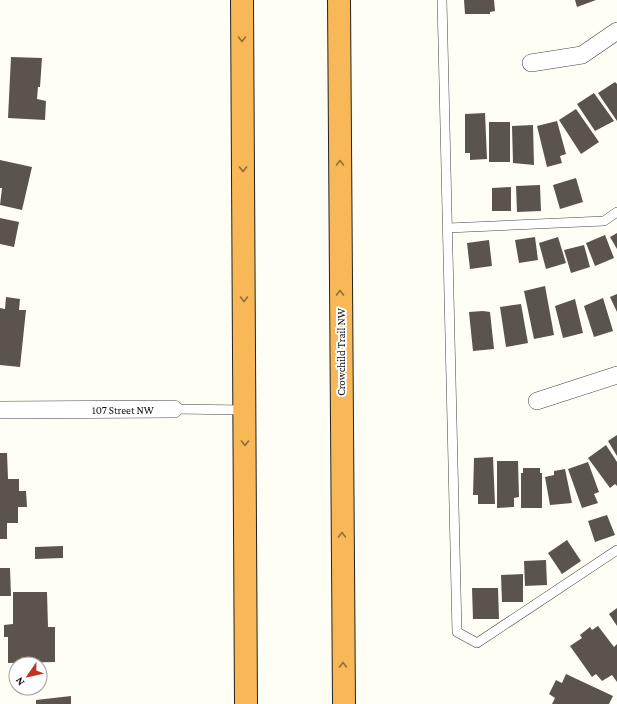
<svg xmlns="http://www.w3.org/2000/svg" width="617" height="704" font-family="'Crimson Pro',serif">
  <rect width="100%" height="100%" fill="#fffef4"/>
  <g fill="#5a544c">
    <path d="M464,0H494L495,11L490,12V14H465Z"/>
    <path d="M575,0H596L577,7Z"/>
    <path d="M11,57L42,58L40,87H38L37,99L46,101L45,120L8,118Z"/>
    <path d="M615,82L617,84V121L598,93Z"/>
    <path d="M594,93L614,121L595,131L577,104Z"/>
    <path d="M576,109L599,142L581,154L559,120Z"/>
    <path d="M485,113L487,159L470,160V153H465V114Z"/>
    <path d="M557,121L566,154L560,156L562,163L547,167L537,126Z"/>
    <rect x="489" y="122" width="21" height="40"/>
    <path d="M533,125L534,165L513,163L512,126Z"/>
    <path d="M0,160L32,167L22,210L0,205L2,188H0Z"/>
    <path d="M576,178L583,202L560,209L553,185Z"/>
    <path d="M540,185L541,211L517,212L516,186Z"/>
    <path d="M511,187V211H492V188Z"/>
    <path d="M0,218L19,222L14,247L0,244Z"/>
    <path d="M617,233V249L610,237Z"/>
    <path d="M605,235L614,258L595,266L586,243Z"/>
    <path d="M535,237L538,260L519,263L515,240Z"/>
    <path d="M558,237L566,263L546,269L539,243Z"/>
    <path d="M489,240L492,266L470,269L467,243Z"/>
    <path d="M584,245L590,267L571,273L564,250Z"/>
    <path d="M545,286L554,335L534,339L524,291Z"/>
    <path d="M617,294V312L610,297Z"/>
    <path d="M6,297L20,299L19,310H26L20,367L0,365V308L5,309Z"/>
    <path d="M603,298L613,331L594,337L584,306Z"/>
    <path d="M575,299L583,333L563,338L555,306Z"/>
    <path d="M521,304L528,343L506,347L500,307Z"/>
    <path d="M483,311L490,312L494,349L473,351L469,312Z"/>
    <path d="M617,435V456L608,441Z"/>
    <path d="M606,445L617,462V486L615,484L610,488L588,458Z"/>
    <path d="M0,453H7L8,479H19V491H26L27,507H18V523H7V539H0Z"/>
    <path d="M493,457L495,504H478V495H473L474,458Z"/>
    <path d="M497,461H518L519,497L514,498V507L497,508Z"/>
    <path d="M588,462L599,492L594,494L598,503L582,508L568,469Z"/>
    <path d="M523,468H540V473H542V508H521V473H523Z"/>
    <path d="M565,469L572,503L550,505L545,477L554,475V471Z"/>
    <path d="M607,515L615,535L595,542L588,521Z"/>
    <path d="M567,540L581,561L562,574L548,553Z"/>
    <path d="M63,546V558L35,559V547Z"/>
    <path d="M546,560L547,585L525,586L524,561Z"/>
    <path d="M0,568H10L11,596H0Z"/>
    <path d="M523,574V602H502L501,575Z"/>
    <path d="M472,588H498L499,619H473Z"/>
    <path d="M13,592H47L48,627H55V662L8,663V637H4V625L13,624Z"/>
    <path d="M617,608V626L609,614Z"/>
    <path d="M598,626L614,647L617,644V682L612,675L602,681L596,674L592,677L570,646L582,638L580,635L590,627L592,630Z"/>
    <path d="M566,674L613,696L609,704H552L555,698L549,694L556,680L562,683Z"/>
    <path d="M71,696V704H36V700Z"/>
  </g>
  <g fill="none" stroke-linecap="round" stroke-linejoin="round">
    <g stroke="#444" stroke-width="10">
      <g id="service">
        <path d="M442,0L457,632L477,643L617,550"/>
        <path d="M448,228L604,221L617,212"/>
        <path d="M174,409L245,410"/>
      </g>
    </g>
    <g stroke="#444" stroke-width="18">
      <g id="minor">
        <path d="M531,63L582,55L617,31"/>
        <path d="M537,401L617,375"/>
        <path d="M0,410L174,409"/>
      </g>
    </g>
    <g stroke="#222" stroke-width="24">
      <g id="motorway">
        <path d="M242,0L246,704"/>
        <path d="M339,0L344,704"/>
      </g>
    </g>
    <use href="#service" stroke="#fff" stroke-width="9"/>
    <use href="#minor" stroke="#fff" stroke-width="17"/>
    <use href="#motorway" stroke="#f9b858" stroke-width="22"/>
  </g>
  <defs><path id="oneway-chevron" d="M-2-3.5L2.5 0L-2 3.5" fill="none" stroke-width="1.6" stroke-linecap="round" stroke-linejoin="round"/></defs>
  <g stroke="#916d38">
    <use href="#oneway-chevron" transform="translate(242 39) rotate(90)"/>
    <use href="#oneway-chevron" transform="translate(340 163) rotate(-90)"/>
    <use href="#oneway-chevron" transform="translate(243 169) rotate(90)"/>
    <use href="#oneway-chevron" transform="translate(340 293) rotate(-90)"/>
    <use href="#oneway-chevron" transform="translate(244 299) rotate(90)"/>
    <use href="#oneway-chevron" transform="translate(245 443) rotate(90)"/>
    <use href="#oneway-chevron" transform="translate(342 535) rotate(-90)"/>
    <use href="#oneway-chevron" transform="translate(343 665) rotate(-90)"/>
  </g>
  <g text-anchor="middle" stroke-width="4" stroke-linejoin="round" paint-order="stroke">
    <g font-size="11" fill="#111" stroke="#fff">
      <text transform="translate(341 352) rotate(-90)" y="4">Crowchild Trail NW</text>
      <text x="123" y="414">107 Street NW</text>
    </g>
  </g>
  <g transform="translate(28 676) rotate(236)"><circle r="19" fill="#ffffff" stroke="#a0a0a0"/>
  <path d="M0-3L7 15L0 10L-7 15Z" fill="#c83022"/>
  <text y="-6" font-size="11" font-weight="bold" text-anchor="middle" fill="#111111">N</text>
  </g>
</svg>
